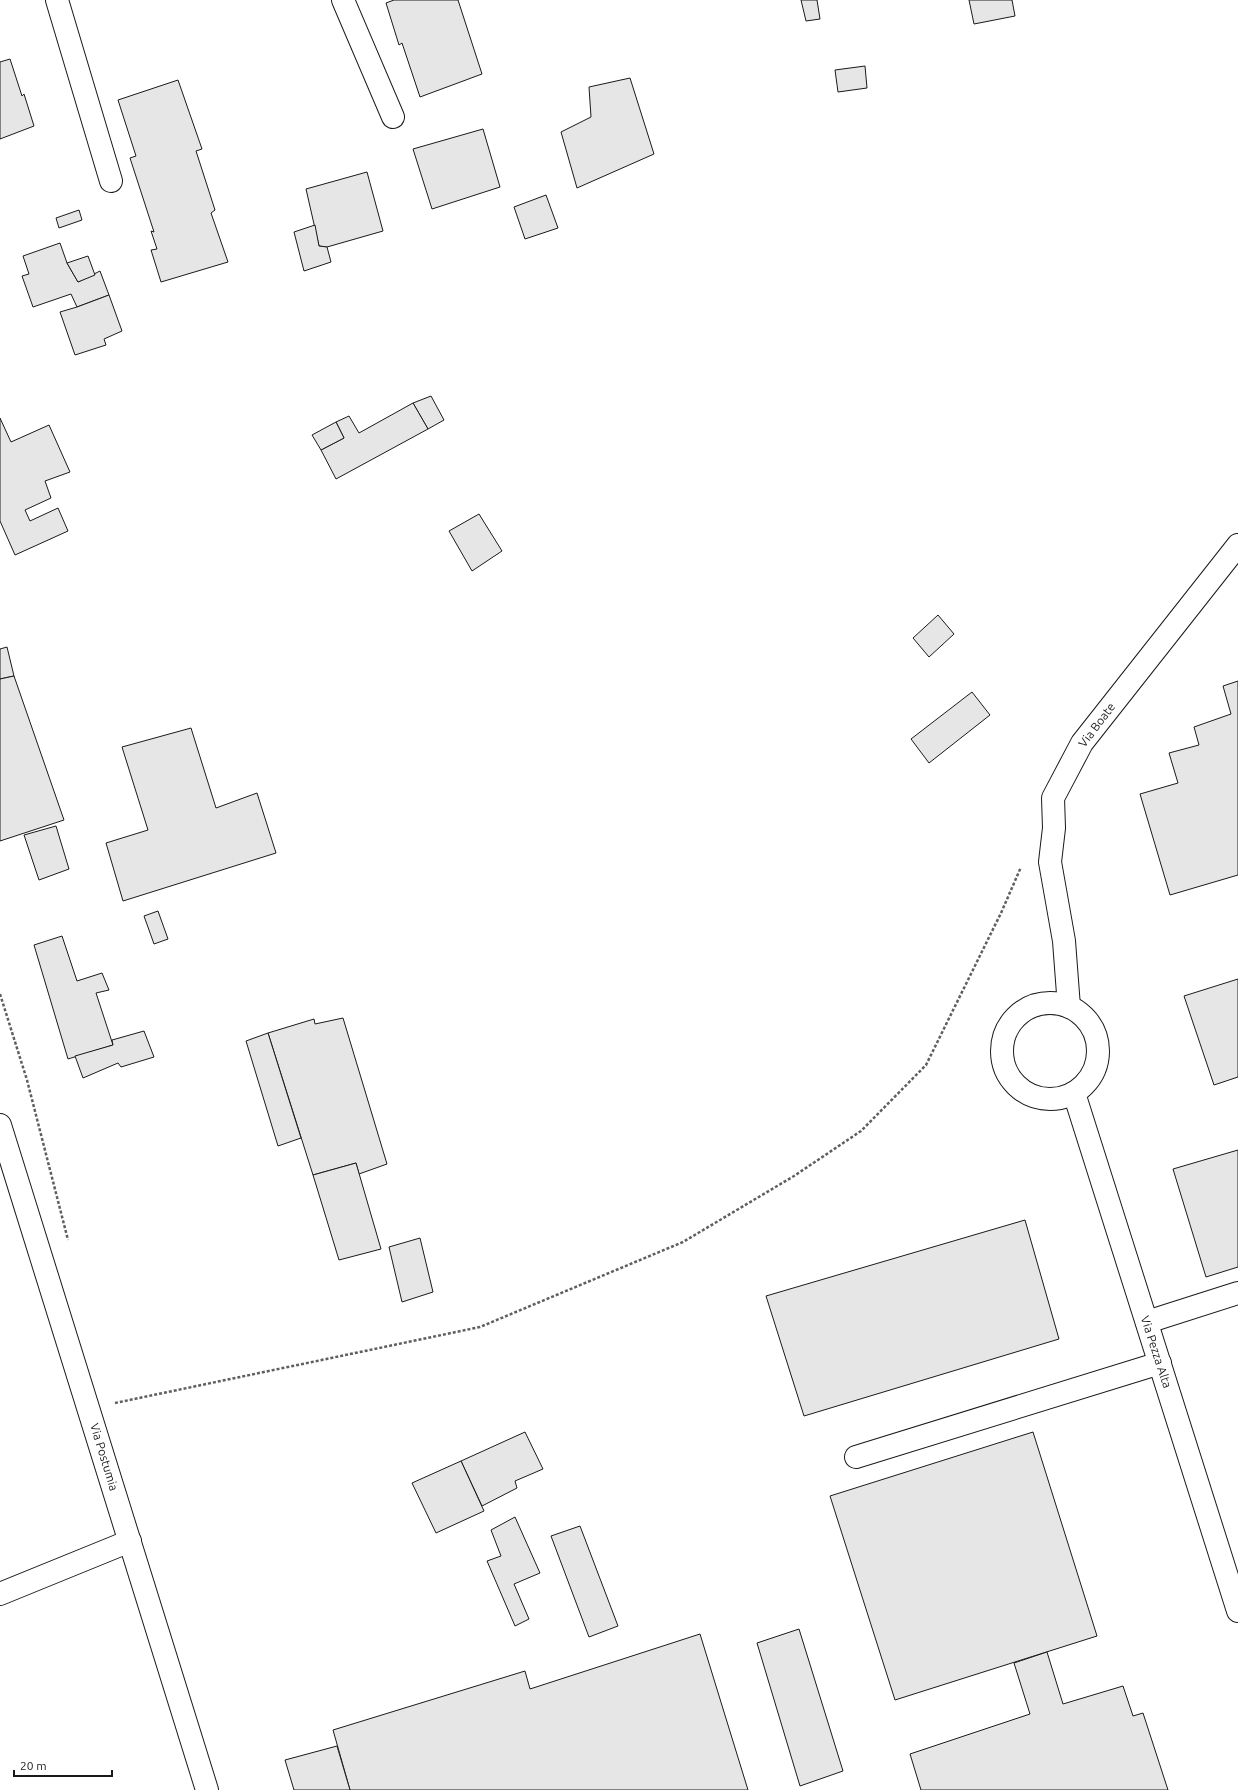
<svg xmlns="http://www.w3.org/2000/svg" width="1238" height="1790" font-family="Ubuntu,sans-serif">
  <rect width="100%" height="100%" fill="#fff"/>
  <g fill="#e6e6e6" stroke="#1a1a1a">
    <path d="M394,0H458L482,74L420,97L402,43L399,45L386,3Z"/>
    <path d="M801,0H817L820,19L806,21Z"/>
    <path d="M969,0H1012L1015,16L974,24Z"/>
    <path d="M10,59L22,96L24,94L34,126L0,139V62Z"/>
    <path d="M865,66L867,88L838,92L835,70Z"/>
    <path d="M630,78L654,154L577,188L561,132L591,117L589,87Z"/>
    <path d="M178,80L202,149L196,151L215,210L211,213L228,262L161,282L151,250L157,249L151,231L154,232L130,158L136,156L118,100Z"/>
    <path d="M483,129L500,187L432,209L413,149Z"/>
    <path d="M367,172L383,231L327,247L319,246L306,189Z"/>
    <path d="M546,195L558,228L525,239L514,207Z"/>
    <path d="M79,210L82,220L59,228L56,218Z"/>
    <path d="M315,225L319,246L327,247L331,262L304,271L294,232Z"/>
    <path d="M60,243L67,263L78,282L100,271L109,295L77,307L71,294L33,307L22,276L29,274L23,256Z"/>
    <path d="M88,256L95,275L78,282L67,263Z"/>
    <path d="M109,295L122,331L104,339L106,345L75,355L60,312L77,307Z"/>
    <path d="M431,396L444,420L428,429L413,403Z"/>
    <path d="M413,403L428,429L336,479L321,450L344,438L336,422L349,416L359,433Z"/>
    <path d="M0,418L11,442L49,425L70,472L45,481L51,498L25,510L30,521L58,508L68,531L15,555L0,521Z"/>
    <path d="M336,422L344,438L321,450L312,435Z"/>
    <path d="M479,514L502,551L472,571L449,531Z"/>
    <path d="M938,615L954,634L929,657L913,638Z"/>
    <path d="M7,647L14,676L0,679V649Z"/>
    <path d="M14,676L64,820L0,841V679Z"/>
    <path d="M1238,681V875L1170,895L1140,794L1178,783L1169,753L1199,745L1194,727L1231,714L1223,686Z"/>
    <path d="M972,692L990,715L929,763L911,739Z"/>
    <path d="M191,728L216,808L257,793L276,853L123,901L106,843L148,830L122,747Z"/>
    <path d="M56,826L69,869L39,880L24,835Z"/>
    <path d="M158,911L168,939L154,944L144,916Z"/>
    <path d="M62,936L77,981L102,973L109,990L96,993L113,1045L68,1059L34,945Z"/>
    <path d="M1238,979V1077L1214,1085L1184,996Z"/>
    <path d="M343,1018L387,1164L359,1174L356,1163L313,1175L268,1033L314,1019L315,1024Z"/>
    <path d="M144,1031L154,1057L121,1067L118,1063L83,1078L75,1056L113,1045L112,1040Z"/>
    <path d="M268,1033L301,1138L278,1146L246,1041Z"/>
    <path d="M1238,1150V1267L1206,1277L1173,1169Z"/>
    <path d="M356,1163L381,1249L339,1260L313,1175Z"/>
    <path d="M1025,1220L1059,1339L804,1416L766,1296Z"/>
    <path d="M420,1238L433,1292L402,1302L389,1247Z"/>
    <path d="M525,1432L543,1469L515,1481L517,1488L482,1506L461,1461Z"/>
    <path d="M1033,1432L1097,1636L895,1700L830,1496Z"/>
    <path d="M461,1461L484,1511L436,1533L412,1483Z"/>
    <path d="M515,1517L540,1573L514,1584L529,1619L515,1626L487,1561L501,1556L491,1530Z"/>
    <path d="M580,1526L618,1626L589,1637L551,1536Z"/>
    <path d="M799,1629L843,1771L800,1786L757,1643Z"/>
    <path d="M700,1634L748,1790H350L333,1730L525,1671L530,1689Z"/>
    <path d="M1047,1652L1063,1704L1123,1686L1133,1716L1143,1713L1168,1790H921L910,1754L1030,1714L1014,1663Z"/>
    <path d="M337,1746L350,1790H294L285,1760Z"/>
  </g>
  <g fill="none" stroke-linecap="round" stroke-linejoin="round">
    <g stroke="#1a1a1a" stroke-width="24">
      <g id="minor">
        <path d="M57,0L111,181"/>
        <path d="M343,0L393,117"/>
        <circle cx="1050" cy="1051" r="48"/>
        <path d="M1069,1007L1064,941L1050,862L1054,828L1053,798L1082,743L1238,545"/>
        <path d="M1074,1093L1238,1611"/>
        <path d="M1147,1322L1238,1293"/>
        <path d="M856,1457L1160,1363"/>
        <path d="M0,1594L130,1541"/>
      </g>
    </g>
    <g stroke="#1a1a1a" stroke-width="24">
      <path id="major" d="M0,1125L207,1790"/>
    </g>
    <g stroke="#5f5f5f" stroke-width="2.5" stroke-dasharray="3 2" stroke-linecap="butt">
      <path d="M0,994L27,1080L68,1240"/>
      <path d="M115,1403L480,1327L683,1242L794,1176L861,1131L926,1065L1001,913L1021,867"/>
    </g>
    <use href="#minor" stroke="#fff" stroke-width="22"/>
    <use href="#major" stroke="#fff" stroke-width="22"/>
  </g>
  <g text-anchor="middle" stroke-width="3" stroke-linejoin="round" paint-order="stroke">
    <g font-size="12" fill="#1a1a1a" stroke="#fff">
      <text transform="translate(1097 725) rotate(-53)" y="4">Via Boate</text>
      <text transform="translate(1156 1352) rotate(72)" y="4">Via Pezza Alta</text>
      <text transform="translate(104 1457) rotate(73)" y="4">Via Postumia</text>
    </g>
  </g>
  <path d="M14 1770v6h98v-6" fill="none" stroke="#1a1a1a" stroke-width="2"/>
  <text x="20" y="1770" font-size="12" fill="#1a1a1a" stroke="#ffffff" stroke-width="3" paint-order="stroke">20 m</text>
</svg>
